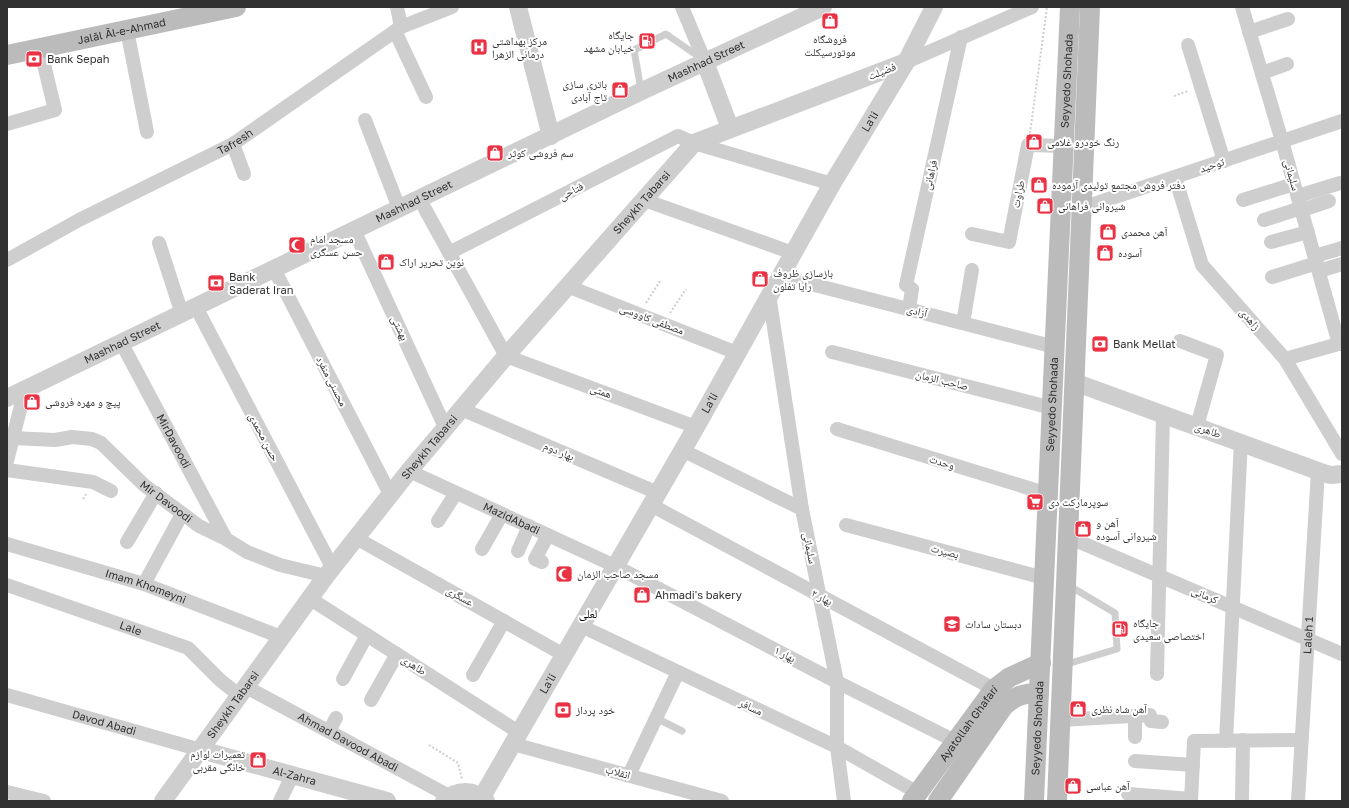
<svg xmlns="http://www.w3.org/2000/svg" width="1349" height="808" font-family="'Golos Text','Noto Naskh Arabic',sans-serif">
  <rect width="100%" height="100%" fill="#fff"/>
  <g fill="none" stroke-linecap="round" stroke-linejoin="round">
    <g stroke="#cecece" stroke-width="2" stroke-dasharray="2 2" stroke-linecap="butt">
      <path d="M1174,96L1188,91"/>
      <path d="M1030,133L1047,7"/>
      <path d="M646,303L660,281"/>
      <path d="M670,313L686,289"/>
      <path d="M83,499L86,494"/>
      <path d="M429,745L458,763L462,779"/>
    </g>
    <g stroke="#cecece" stroke-width="7">
      <path d="M641,90L634,50L666,34L702,59"/>
      <path d="M1064,665L1117,649L1115,613L1068,585"/>
      <path d="M656,718L682,731"/>
    </g>
    <g stroke="#cecece" stroke-width="14">
      <path d="M397,7L401,27"/>
      <path d="M682,7L705,62"/>
      <path d="M1242,7L1282,141L1339,344"/>
      <path d="M127,30L147,132"/>
      <path d="M395,31L426,97"/>
      <path d="M1249,32L1288,19"/>
      <path d="M1188,45L1224,161"/>
      <path d="M906,62L1032,7"/>
      <path d="M1262,73L1287,64"/>
      <path d="M365,120L399,208"/>
      <path d="M7,124L55,110L40,48"/>
      <path d="M233,144L244,174"/>
      <path d="M1175,177L1202,265L1285,359L1342,454"/>
      <path d="M1298,196L1340,183"/>
      <path d="M644,200L793,253"/>
      <path d="M1243,200L1294,184"/>
      <path d="M1082,208L1342,121"/>
      <path d="M425,209L506,356L696,427"/>
      <path d="M1302,210L1329,201"/>
      <path d="M1264,220L1301,208"/>
      <path d="M354,230L445,427"/>
      <path d="M972,234L1009,242L1028,145L1064,146"/>
      <path d="M1271,242L1308,232"/>
      <path d="M159,243L182,314"/>
      <path d="M449,253L678,136L694,143L832,184"/>
      <path d="M1315,256L1342,248"/>
      <path id="s1" d="M7,260L79,220L233,144L401,27L452,7"/>
      <path d="M274,269L390,494"/>
      <path d="M1319,271L1342,264"/>
      <path d="M780,276L1055,347"/>
      <path d="M1272,277L1317,263"/>
      <path d="M567,286L737,353"/>
      <path d="M769,295L802,509L837,682V747L844,801"/>
      <path d="M196,307L332,567"/>
      <path d="M909,309L912,289L906,285L961,37"/>
      <path d="M963,323L972,270"/>
      <path d="M1180,341L1217,355L1197,426"/>
      <path id="s2" d="M122,344L226,539"/>
      <path d="M832,352L1052,408"/>
      <path d="M1285,359L1342,343"/>
      <path d="M461,409L658,493"/>
      <path d="M837,429L1048,494"/>
      <path id="s3" d="M13,438L55,440L72,437L92,439L101,443L144,485L199,526L226,539L247,552L280,565L326,576"/>
      <path d="M682,450L802,509"/>
      <path d="M7,461L25,390"/>
      <path d="M7,470L93,482L111,491"/>
      <path id="s4" d="M409,471L615,566L837,682L955,741"/>
      <path d="M651,505L994,689"/>
      <path d="M438,521L456,493"/>
      <path d="M846,525L1044,578"/>
      <path d="M1068,537L1342,654"/>
      <path d="M356,538L564,655"/>
      <path d="M127,542L156,493"/>
      <path id="s5" d="M7,544L144,584L281,637"/>
      <path d="M482,549L502,514"/>
      <path d="M518,551L529,526"/>
      <path d="M542,562L535,559L548,535"/>
      <path d="M144,584L182,514"/>
      <path id="s6" d="M7,585L188,648L220,680L240,696"/>
      <path d="M309,598L520,733"/>
      <path d="M581,626L837,747L918,793"/>
      <path d="M1157,674L1163,414"/>
      <path d="M473,675L504,621"/>
      <path d="M343,679L367,635"/>
      <path id="s7" d="M246,687L449,796"/>
      <path id="s8" d="M7,695L201,750"/>
      <path d="M371,700L397,654"/>
      <path d="M1135,716V737"/>
      <path d="M1060,720L1150,715L1151,721L1162,722"/>
      <path d="M329,731L336,718"/>
      <path d="M1226,741L1241,441"/>
      <path d="M513,744L722,801"/>
      <path d="M1135,761L1193,765"/>
      <path d="M629,775L678,672"/>
      <path d="M7,792L44,801"/>
      <path d="M1128,794L1191,799"/>
      <path d="M280,801L292,776"/>
      <path d="M1191,801L1194,741L1301,740"/>
      <path d="M1242,801L1243,740"/>
      <path id="s9" d="M1298,801L1318,471"/>
    </g>
    <g stroke="#cecece" stroke-width="18">
      <path d="M518,7L551,136"/>
      <path d="M705,62L730,128"/>
      <path d="M1074,382L1318,471L1330,475L1342,474"/>
      <path id="s10" d="M7,398L642,91L823,7"/>
      <path id="s11" d="M201,750L387,801"/>
      <path id="s12" d="M482,797L696,427L832,184L906,62L934,7"/>
      <path id="s13" d="M163,801L326,576L409,471L506,356L694,143L906,62"/>
      <path d="M444,801C457,789 474,789 486,801"/>
    </g>
    <g stroke="#bbb" stroke-width="20">
      <path id="s14" d="M7,55L236,7"/>
      <path id="s15" d="M912,801L994,689L1010,677L1041,663"/>
      <path d="M938,801L1003,707C1014,696 1024,693 1039,693"/>
      <path id="s16" d="M1034,801L1070,7"/>
      <path d="M1057,801L1090,7"/>
    </g>
  </g>
  <defs>
    <g id="shop-square" transform="scale(0.9)"><rect x="-9" y="-9" width="18" height="18" rx="4" fill="#e93243" stroke="#fff"/><path d="M-5-2.5h2.3a2.7 3.5 0 0 1 5.4 0H5L5.5 6h-11ZM-1.5-2.5h3a1.5 2.3 0 0 0-3 0Z" fill="#fff"/></g>
    <g id="fuel-square" transform="scale(0.9)"><rect x="-9" y="-9" width="18" height="18" rx="4" fill="#e93243" stroke="#fff"/><path d="M-5.5-6h7V0h2V4h1.3V-2.5L3-4.5l.8-.8L6-3V5H2.5V1h-1V6h-7ZM-4.2-4.7v3.2H.2V-4.7Z" fill="#fff"/></g>
    <g id="hospital-square" transform="scale(0.9)"><rect x="-9" y="-9" width="18" height="18" rx="4" fill="#e93243" stroke="#fff"/><path d="M-5-5h3v3.5h4V-5h3V5h-3V1.5h-4V5h-3Z" fill="#fff"/></g>
    <g id="bank-square" transform="scale(0.9)"><rect x="-9" y="-9" width="18" height="18" rx="4" fill="#e93243" stroke="#fff"/><path d="M-6-4H6V4H-6ZM0-2.3a2.3 2.3 0 1 0 0 4.6a2.3 2.3 0 1 0 0-4.6Z" fill="#fff"/></g>
    <g id="mosque-square" transform="scale(0.9)"><rect x="-9" y="-9" width="18" height="18" rx="4" fill="#e93243" stroke="#fff"/><path d="M3.5-4.9A6 6 0 1 0 3.5 4.9A5 5 0 1 1 3.5-4.9Z" fill="#fff"/></g>
    <g id="supermarket-square" transform="scale(0.9)"><rect x="-9" y="-9" width="18" height="18" rx="4" fill="#e93243" stroke="#fff"/><path d="M-6-5.5h2.5l.6 2H6L4.5 2H-2.5L-4.4-4H-6ZM-1.5 3.2a1.3 1.3 0 1 0 .1 0ZM3 3.2a1.3 1.3 0 1 0 .1 0Z" fill="#fff"/></g>
    <g id="school-square" transform="scale(0.9)"><rect x="-9" y="-9" width="18" height="18" rx="4" fill="#e93243" stroke="#fff"/><path d="M0-5L7-2L0 1L-7-2ZM-4 1L0 2.5L4 1V4Q0 6-4 4Z" fill="#fff"/></g>
  </defs>
  <g fill-rule="evenodd">
    <use href="#shop-square" x="830" y="21"/>
    <use href="#fuel-square" x="647" y="41"/>
    <use href="#hospital-square" x="479" y="47"/>
    <use href="#bank-square" x="34" y="59"/>
    <use href="#shop-square" x="620" y="90"/>
    <use href="#shop-square" x="1034" y="142"/>
    <use href="#shop-square" x="495" y="153"/>
    <use href="#shop-square" x="1039" y="185"/>
    <use href="#shop-square" x="1045" y="206"/>
    <use href="#shop-square" x="1108" y="232"/>
    <use href="#mosque-square" x="297" y="245"/>
    <use href="#shop-square" x="1105" y="253"/>
    <use href="#shop-square" x="386" y="262"/>
    <use href="#shop-square" x="760" y="279"/>
    <use href="#bank-square" x="216" y="283"/>
    <use href="#bank-square" x="1100" y="344"/>
    <use href="#shop-square" x="32" y="402"/>
    <use href="#supermarket-square" x="1035" y="502"/>
    <use href="#shop-square" x="1083" y="529"/>
    <use href="#mosque-square" x="564" y="574"/>
    <use href="#shop-square" x="642" y="595"/>
    <use href="#school-square" x="952" y="624"/>
    <use href="#fuel-square" x="1120" y="629"/>
    <use href="#shop-square" x="1078" y="709"/>
    <use href="#bank-square" x="563" y="710"/>
    <use href="#shop-square" x="258" y="760"/>
    <use href="#shop-square" x="1073" y="786"/>
  </g>
  <g text-anchor="middle" stroke-width="4" stroke-linejoin="round" paint-order="stroke">
    <g font-size="11" fill="#313131" stroke="#fff">
      <text dy="4" stroke="none"><textPath href="#s14" startOffset="117">Jalāl Āl-e-Ahmad</textPath></text>
      <text dy="4" stroke="none"><textPath href="#s10" startOffset="776">Mashhad Street</textPath></text>
      <text transform="translate(882 71) rotate(-21)" y="4">فضیلت</text>
      <text dy="4" stroke="none"><textPath href="#s16" startOffset="721">Seyyedo Shohada</textPath></text>
      <text dy="4" stroke="none"><textPath href="#s12" startOffset="779">La'li</textPath></text>
      <text dy="4" stroke="none"><textPath href="#s1" startOffset="257">Tafresh</textPath></text>
      <text transform="translate(1212 165) rotate(-18)" y="4">توحید</text>
      <text transform="translate(930 175) rotate(-77)" y="4">فراهانی</text>
      <text transform="translate(1292 175) rotate(74)" y="4">سلیمانی</text>
      <text transform="translate(571 191) rotate(-27)" y="4">فتاحی</text>
      <text transform="translate(1018 194) rotate(-79)" y="4">طراوت</text>
      <text dy="4" stroke="none"><textPath href="#s10" startOffset="452">Mashhad Street</textPath></text>
      <text dy="4" stroke="none"><textPath href="#s13" startOffset="767">Sheykh Tabarsi</textPath></text>
      <text transform="translate(917 311) rotate(14)" y="4">آزادی</text>
      <text transform="translate(652 319) rotate(21)" y="4">مصطفی کاووسی</text>
      <text transform="translate(1250 319) rotate(49)" y="4">زاهدی</text>
      <text transform="translate(400 328) rotate(65)" y="4">بهشتی</text>
      <text dy="4" stroke="none"><textPath href="#s10" startOffset="128">Mashhad Street</textPath></text>
      <text transform="translate(942 380) rotate(14)" y="4">صاحب الزمان</text>
      <text transform="translate(332 381) rotate(63)" y="4">محسنی منفرد</text>
      <text transform="translate(601 391) rotate(20)" y="4">همتی</text>
      <text dy="4" stroke="none"><textPath href="#s12" startOffset="455">La'li</textPath></text>
      <text dy="4" stroke="none"><textPath href="#s16" startOffset="397">Seyyedo Shohada</textPath></text>
      <text transform="translate(1208 430) rotate(19)" y="4">طاهری</text>
      <text transform="translate(264 437) rotate(62)" y="4">حسن محمدی</text>
      <text dy="4" stroke="none"><textPath href="#s2" startOffset="110">MirDavoodi</textPath></text>
      <text dy="4" stroke="none"><textPath href="#s13" startOffset="443">Sheykh Tabarsi</textPath></text>
      <text transform="translate(559 451) rotate(23)" y="4">بهار دوم</text>
      <text transform="translate(942 462) rotate(17)" y="4">وحدت</text>
      <text dy="4" stroke="none"><textPath href="#s3" startOffset="177">Mir Davoodi</textPath></text>
      <text dy="4" stroke="none"><textPath href="#s4" startOffset="113">MazidAbadi</textPath></text>
      <text transform="translate(810 548) rotate(79)" y="4">سلیمانی</text>
      <text transform="translate(945 551) rotate(15)" y="4">بصیرت</text>
      <text dy="4" stroke="none"><textPath href="#s5" startOffset="145">Imam Khomeyni</textPath></text>
      <text transform="translate(1205 595) rotate(23)" y="4">کرمانی</text>
      <text transform="translate(460 596) rotate(29)" y="4">عسگری</text>
      <text transform="translate(822 597) rotate(28)" y="4">بهار ۲</text>
      <text dy="4" stroke="none"><textPath href="#s6" startOffset="131">Lale</textPath></text>
      <text dy="4" stroke="none"><textPath href="#s9" startOffset="166">Laleh 1</textPath></text>
      <text transform="translate(785 654) rotate(28)" y="4">بهار ۱</text>
      <text transform="translate(414 665) rotate(33)" y="4">طاهری</text>
      <text dy="4" stroke="none"><textPath href="#s12" startOffset="131">La'li</textPath></text>
      <text dy="4" stroke="none"><textPath href="#s13" startOffset="119">Sheykh Tabarsi</textPath></text>
      <text transform="translate(751 707) rotate(25)" y="4">مسافر</text>
      <text dy="4" stroke="none"><textPath href="#s8" startOffset="101">Davod Abadi</textPath></text>
      <text dy="4" stroke="none"><textPath href="#s15" startOffset="96">Ayatollah Ghafari</textPath></text>
      <text dy="4" stroke="none"><textPath href="#s16" startOffset="73">Seyyedo Shohada</textPath></text>
      <text dy="4" stroke="none"><textPath href="#s7" startOffset="116">Ahmad Davood Abadi</textPath></text>
      <text transform="translate(618 772) rotate(15)" y="4">انقلاب</text>
      <text dy="4" stroke="none"><textPath href="#s11" startOffset="97">Al-Zahra</textPath></text>
    </g>
    <g font-size="11" fill="#313131" stroke="#fff" text-anchor="start">
      <text x="634" y="39" text-anchor="end">جایگاه<tspan x="634" dy="13">خیابان مشهد</tspan></text>
      <text x="830" y="43" text-anchor="middle">فروشگاه<tspan x="830" dy="13">موتورسیکلت</tspan></text>
      <text x="492" y="45">مرکز بهداشتی<tspan x="492" dy="13">درمانی الزهرا</tspan></text>
      <text x="47" y="63">Bank Sepah</text>
      <text x="607" y="88" text-anchor="end">باتری سازی<tspan x="607" dy="13">تاج آبادی</tspan></text>
      <text x="1047" y="146">رنگ خودرو غلامی</text>
      <text x="508" y="157">سم فروشی کوثر</text>
      <text x="1052" y="189">دفتر فروش مجتمع تولیدی آزموده</text>
      <text x="1058" y="210">شیروانی فراهانی</text>
      <text x="1121" y="236">آهن محمدی</text>
      <text x="310" y="243">مسجد امام<tspan x="310" dy="13">حسن عسگری</tspan></text>
      <text x="1118" y="257">آسوده</text>
      <text x="399" y="266">نوین تحریر اراک</text>
      <text x="773" y="277">بازسازی ظروف<tspan x="773" dy="13">رایا تفلون</tspan></text>
      <text x="229" y="281">Bank<tspan x="229" dy="13">Saderat Iran</tspan></text>
      <text x="1113" y="348">Bank Mellat</text>
      <text x="45" y="406">پیچ و مهره فروشی</text>
      <text x="1048" y="506">سوپرمارکت دی</text>
      <text x="1096" y="527">آهن و<tspan x="1096" dy="13">شیروانی آسوده</tspan></text>
      <text x="577" y="578">مسجد صاحب الزمان</text>
      <text x="655" y="599">Ahmadi's bakery</text>
      <text x="1133" y="627">جایگاه<tspan x="1133" dy="13">اختصاصی سعیدی</tspan></text>
      <text x="965" y="628">دبستان سادات</text>
      <text x="1091" y="713">آهن شاه نظری</text>
      <text x="576" y="714">خود پرداز</text>
      <text x="245" y="758" text-anchor="end">تعمیرات لوازم<tspan x="245" dy="13">خانگی مقربی</tspan></text>
      <text x="1086" y="790">آهن عباسی</text>
    </g>
    <g font-size="12" fill="#000" stroke="#fff">
      <text x="588" y="618">لعلی</text>
    </g>
  </g>
  <rect width="1349" height="808" fill="none" stroke="#313131" stroke-width="16"/>
</svg>
